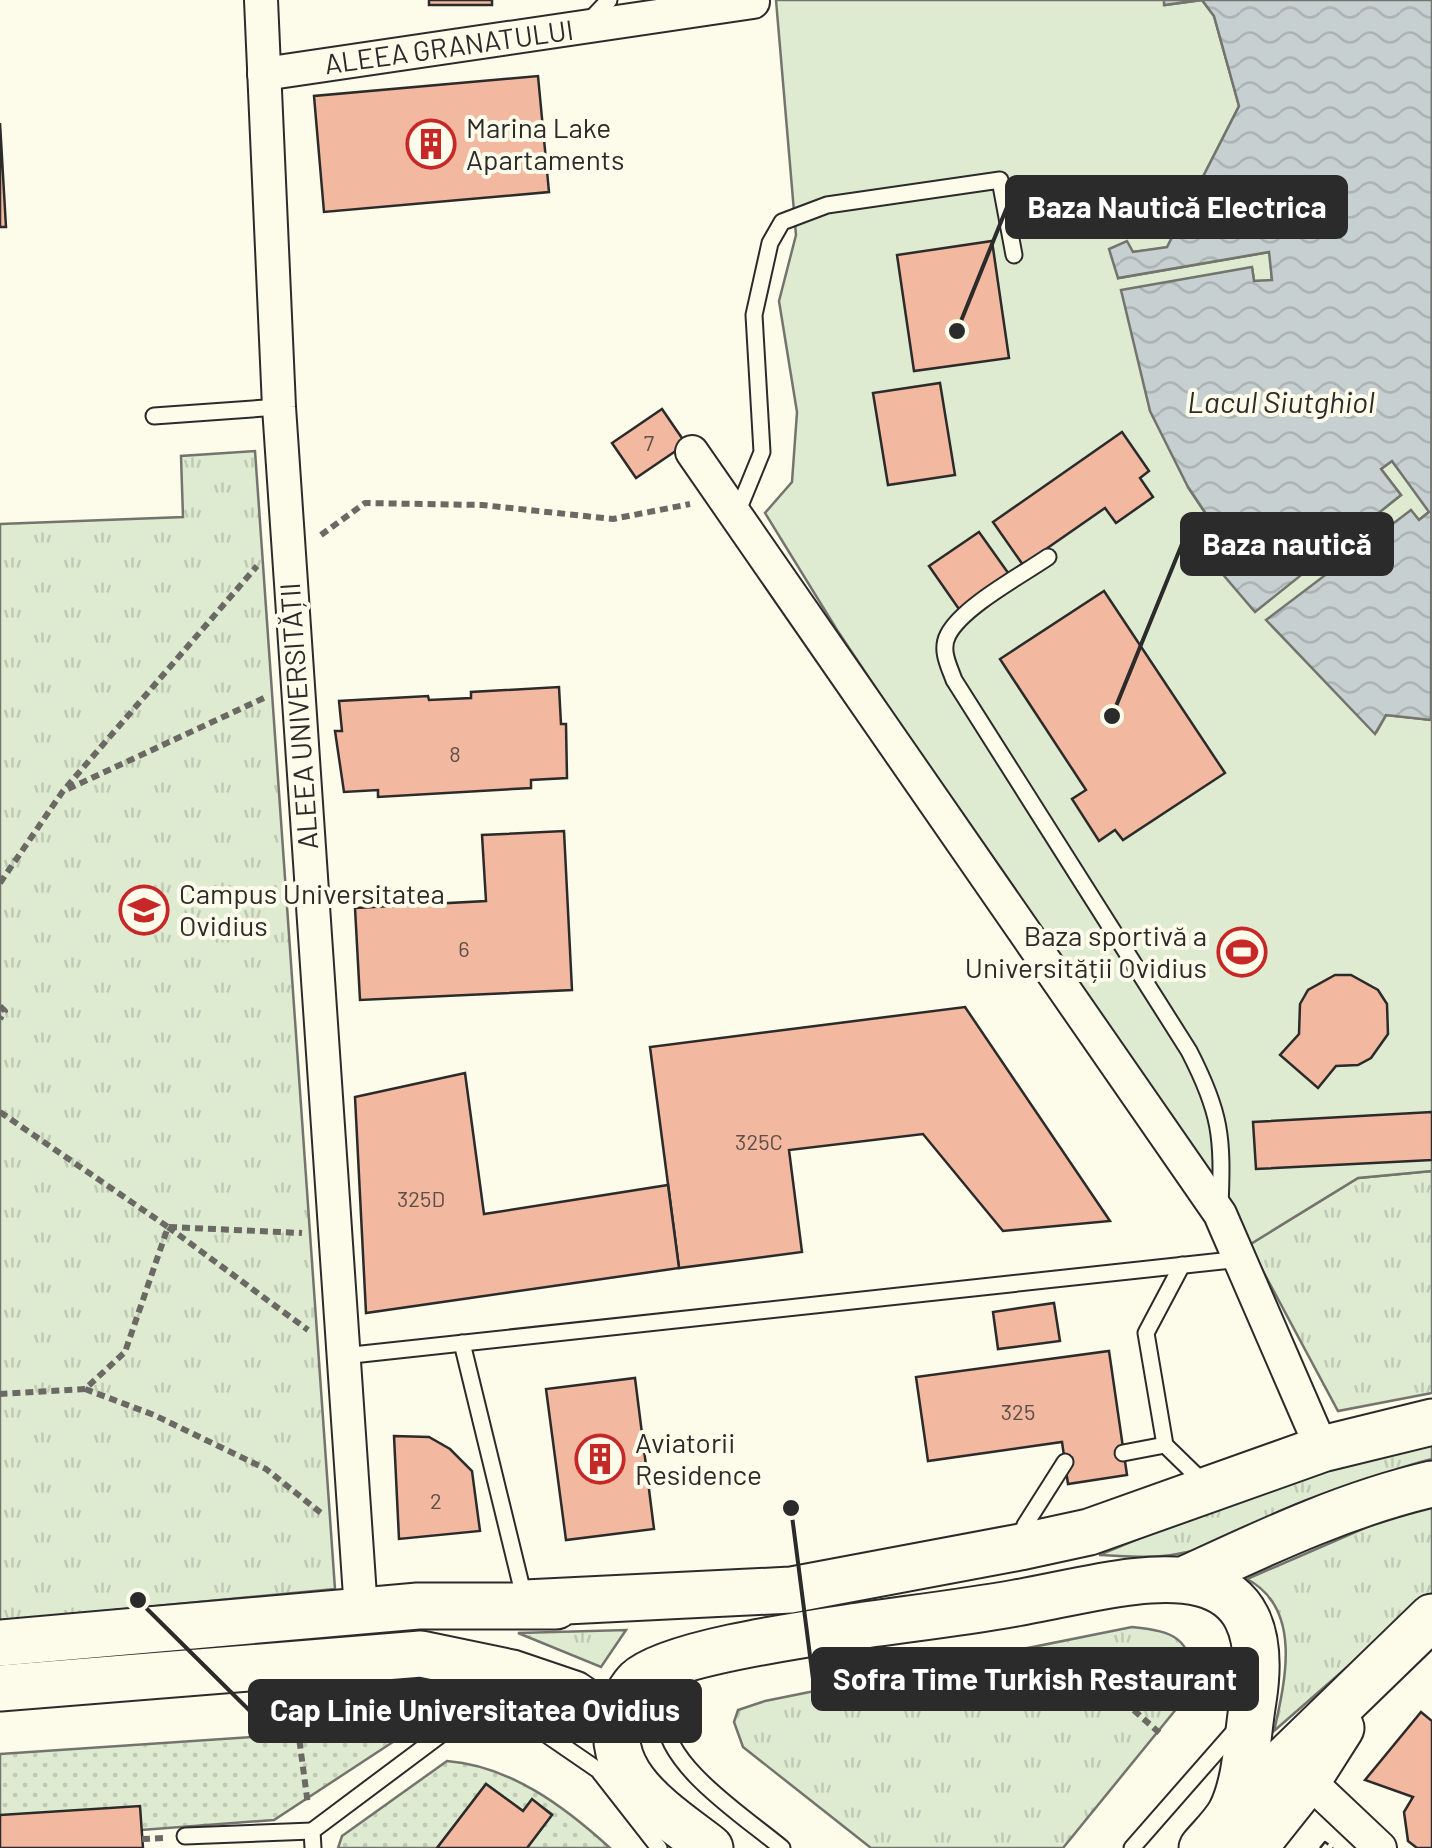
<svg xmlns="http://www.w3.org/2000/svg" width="1432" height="1848" font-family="Barlow,sans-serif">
  <defs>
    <pattern id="grass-tufts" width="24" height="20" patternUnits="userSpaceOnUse" patternTransform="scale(2.5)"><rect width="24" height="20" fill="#deebd1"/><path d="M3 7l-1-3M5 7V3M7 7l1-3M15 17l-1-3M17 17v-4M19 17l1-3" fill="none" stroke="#bfcab4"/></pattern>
    <pattern id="garden-dots" width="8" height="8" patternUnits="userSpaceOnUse" patternTransform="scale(2.5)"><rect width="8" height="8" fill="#deebd1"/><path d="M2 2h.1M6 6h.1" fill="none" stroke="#bfcab4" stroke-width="1.8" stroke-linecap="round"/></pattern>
    <pattern id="water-waves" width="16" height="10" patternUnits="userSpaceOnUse" patternTransform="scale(2.5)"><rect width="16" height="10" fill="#c7d0d0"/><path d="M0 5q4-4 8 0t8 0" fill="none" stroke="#abb3b3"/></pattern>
  </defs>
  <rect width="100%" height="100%" fill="#fdfbea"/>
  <g fill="url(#grass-tufts)" stroke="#74746e" stroke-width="2.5">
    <path d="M255,451L335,1589L0,1621V524L183,517L181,456Z"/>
    <path d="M1432,1171V1393L1338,1411L1249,1245L1358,1178Z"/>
    <path d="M1432,1439V1459C1344,1480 1262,1540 1177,1554C1151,1559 1125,1556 1099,1555L1243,1496Z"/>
    <path d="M1432,1499V1593L1274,1731C1285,1682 1303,1609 1247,1579Z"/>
    <path d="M1132,1627C1178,1632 1185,1637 1199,1681L1063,1848H871L743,1747L734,1722L738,1710L765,1701Z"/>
    <path d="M626,1630L601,1667L518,1633Z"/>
  </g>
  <g fill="url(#garden-dots)" stroke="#74746e" stroke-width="2.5">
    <path d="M328,1732L399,1738L274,1820L141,1830L0,1815V1754Z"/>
    <path d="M447,1761C510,1766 564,1806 610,1848H527L552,1814L532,1800L523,1811L486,1784L437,1848H338L342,1836Z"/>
  </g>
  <path fill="#deebd1" stroke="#74746e" stroke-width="2.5" d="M776,0H1164L1165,5L1202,0L1214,16L1239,106L1167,248L1133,252L1119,278L1270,252L1272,281H1254L1252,268L1188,487L1217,531L1255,611L1401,495L1381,469L1392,461L1430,511L1419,520L1411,511L1376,733L1386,715L1432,720V1171L1358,1178L1249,1245L837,630L765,513L792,482L797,412L779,301L796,235Z"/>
  <path fill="url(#water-waves)" stroke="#74746e" stroke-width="2.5" d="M1164,0H1432L1431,720L1386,715L1375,734L1266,620L1411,510L1419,520L1429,512L1392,461L1381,469L1401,495L1255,612L1208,557L1217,530L1188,487L1150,411L1121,290L1252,267L1254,281L1272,280L1269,252L1118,278L1109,249L1127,241L1133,252L1167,247L1239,106L1214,16L1202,0L1164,5Z"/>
  <g fill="#f2b8a0" stroke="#2b2b2b" stroke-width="2.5">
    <rect x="429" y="0" width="63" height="5"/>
    <path d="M538,76L549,192L324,212L314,96Z"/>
    <path d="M0,123L6,227H0Z"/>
    <path d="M992,241L1009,358L914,371L897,255Z"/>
    <path d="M940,383L955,475L888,485L873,393Z"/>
    <path d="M662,409L686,444L636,478L612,443Z"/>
    <path d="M1122,432L1149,471L1140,478L1153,497L1116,523L1105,508L1023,565L993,522Z"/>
    <path d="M979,532L1011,577L961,612L929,566Z"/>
    <path d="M1104,591L1225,773L1123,840L1115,830L1099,841L1072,799L1086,790L1000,659Z"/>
    <path d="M559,687L561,724H566L567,778L531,780V788L378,797V790L344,792L335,731H342L339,701L428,696L429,700L471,698V692Z"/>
    <path d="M564,831L572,990L360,1000L355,908L486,901L482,835Z"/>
    <path d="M1335,975H1351L1378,990L1387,1004L1388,1034L1371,1058L1358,1065L1336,1066L1318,1088L1280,1055L1299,1034L1300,1004L1308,990Z"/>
    <path d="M965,1007L1110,1221L1003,1231L923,1134L789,1150L802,1252L679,1268L650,1047Z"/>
    <path d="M465,1073L484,1214L668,1185L679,1268L366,1313L355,1097Z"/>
    <path d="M1432,1112V1160L1256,1169L1253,1122Z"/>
    <path d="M1054,1303L1060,1341L998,1349L993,1312Z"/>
    <path d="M1109,1351L1127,1475L1068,1484L1062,1442L928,1461L916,1377Z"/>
    <path d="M635,1378L654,1529L566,1540L546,1389Z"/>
    <path d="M394,1436L429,1437L450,1449L472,1471L480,1531L399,1539Z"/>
    <path d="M1421,1712L1432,1721V1848H1417L1408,1841L1404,1812L1413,1797L1365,1780Z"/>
    <path d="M486,1784L523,1811L532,1799L552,1815L527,1848H437Z"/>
    <path d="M140,1806L143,1848H0V1815Z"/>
  </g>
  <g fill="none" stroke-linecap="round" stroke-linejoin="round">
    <g stroke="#2b2b2b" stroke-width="19">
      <g id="service">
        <path d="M590,20L609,0"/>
        <path d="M154,416L279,407"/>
        <path d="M737,513L762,452L754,315L770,243L782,222L827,205L1000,180L1014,255"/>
        <path d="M1048,557C1022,575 962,607 948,635C940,650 949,666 954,680L1189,1051C1221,1113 1223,1137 1220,1206"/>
        <path d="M462,1343L525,1601"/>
        <path d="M343,1356L1241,1259"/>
        <path d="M1165,1445L1146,1333L1182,1265"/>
        <path d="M1123,1453L1165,1445L1204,1483"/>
        <path d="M1021,1541L1025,1525L1065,1462"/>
        <path d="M693,1668C685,1681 666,1700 665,1715C661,1764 748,1819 782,1848"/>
        <path d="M438,1677L515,1713L598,1770L659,1848"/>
        <path d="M185,1836L312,1831"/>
        <path d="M313,1848L312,1831L443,1733"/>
        <path d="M1132,1848L1238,1727"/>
      </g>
    </g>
    <g stroke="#2b2b2b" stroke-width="36">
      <g id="minor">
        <path d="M261,0L279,407L361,1611"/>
        <path d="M264,74L753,2"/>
        <path d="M692,452L1220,1214L1322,1449"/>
        <path d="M1308,1780L1380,1848"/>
      </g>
    </g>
    <g stroke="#2b2b2b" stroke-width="49">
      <g id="secondary">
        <path d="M1188,1578C1268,1541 1346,1504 1432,1484"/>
        <path d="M525,1603L791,1590L1020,1547L1089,1532L1322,1449L1432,1422"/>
        <path d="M0,1643L418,1606H556"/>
        <path d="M0,1688L421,1654L512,1673L574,1694L597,1710L616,1732"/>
        <path d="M1232,1811L1432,1617"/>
        <path d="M710,1848C665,1813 597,1773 622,1707C625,1699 632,1687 638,1681C668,1652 820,1632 865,1625C915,1618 966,1612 1016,1603C1117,1586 1281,1527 1253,1701C1247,1736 1247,1780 1231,1812C1224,1825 1211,1837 1202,1848"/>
        <path d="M1254,1848L1308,1780L1341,1728"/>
      </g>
    </g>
    <g stroke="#6a6964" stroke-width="6" stroke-dasharray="8 5" stroke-linecap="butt">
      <path d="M321,535L365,503L482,505L613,519L690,504"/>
      <path d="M68,789L266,697"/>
      <path d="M0,883L63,791L257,566"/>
      <path d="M0,1006L5,1011L0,1019"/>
      <path d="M0,1112L168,1227L125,1352L85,1389L0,1394"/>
      <path d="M168,1227L308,1330"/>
      <path d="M169,1227L302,1233"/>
      <path d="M85,1389L154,1415L266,1469L321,1513"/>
      <path d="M1075,1659L1162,1735"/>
      <path d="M296,1715L308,1805"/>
      <path d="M142,1839L164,1838"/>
    </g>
    <use href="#service" stroke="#fdfbea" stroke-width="15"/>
    <use href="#minor" stroke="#fdfbea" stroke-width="32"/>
    <use href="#secondary" stroke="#fdfbea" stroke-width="45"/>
    <path stroke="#2b2b2b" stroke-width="2.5" stroke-dasharray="12 5" stroke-linecap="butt" d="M1320,1848L1325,1842L1333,1848"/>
  </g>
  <defs>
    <g id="building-ring" transform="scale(2.5)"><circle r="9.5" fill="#fdfbea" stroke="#c62828" stroke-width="1.5"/><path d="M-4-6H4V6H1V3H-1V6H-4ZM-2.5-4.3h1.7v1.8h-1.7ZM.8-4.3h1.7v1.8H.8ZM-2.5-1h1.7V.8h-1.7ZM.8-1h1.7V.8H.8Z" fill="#c62828"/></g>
    <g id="university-ring" transform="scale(2.5)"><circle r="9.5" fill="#fdfbea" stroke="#c62828" stroke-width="1.5"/><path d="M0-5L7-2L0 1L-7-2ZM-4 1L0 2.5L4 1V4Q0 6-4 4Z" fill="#c62828"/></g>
    <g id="stadium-ring" transform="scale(2.5)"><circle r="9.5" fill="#fdfbea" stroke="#c62828" stroke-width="1.5"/><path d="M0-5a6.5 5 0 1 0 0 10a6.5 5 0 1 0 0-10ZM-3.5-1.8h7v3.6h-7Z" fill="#c62828"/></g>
  </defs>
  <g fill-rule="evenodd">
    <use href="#building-ring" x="431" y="144"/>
    <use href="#university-ring" x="144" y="910"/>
    <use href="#stadium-ring" x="1242" y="952"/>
    <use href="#building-ring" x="600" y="1459"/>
  </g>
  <g text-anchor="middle" stroke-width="8" stroke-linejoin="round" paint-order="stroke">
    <g font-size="22" fill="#5d4e48">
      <text x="649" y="451">7</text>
      <text x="455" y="762">8</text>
      <text x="464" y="957">6</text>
      <text x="759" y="1150">325C</text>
      <text x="421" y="1207">325D</text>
      <text x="1018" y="1420">325</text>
      <text x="436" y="1509">2</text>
    </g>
    <g font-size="28" fill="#2b2b2b" stroke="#fdfbea">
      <text transform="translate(449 47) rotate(-8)" y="10">ALEEA GRANATULUI</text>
      <text transform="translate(299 716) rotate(-94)" y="10">ALEEA UNIVERSITĂȚII</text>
    </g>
    <g font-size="28" fill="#2b2b2b" stroke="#fdfbea" text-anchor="start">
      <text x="466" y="138">Marina Lake<tspan x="466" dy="32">Apartaments</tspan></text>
      <text x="179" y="904">Campus Universitatea<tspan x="179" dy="32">Ovidius</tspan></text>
      <text x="1207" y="946" text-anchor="end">Baza sportivă a<tspan x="1207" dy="32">Universității Ovidius</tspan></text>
      <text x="635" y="1453">Aviatorii<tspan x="635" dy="32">Residence</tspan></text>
    </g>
    <g font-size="30" font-style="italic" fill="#2b2b2b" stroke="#fdfbea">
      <text x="1281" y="413">Lacul Siutghiol</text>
    </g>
  </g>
  <path fill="none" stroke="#2b2b2b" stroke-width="4" d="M957 331L1007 207M1112 716L1182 544M791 1508L813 1679M138 1600L250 1711"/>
  <g fill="#2b2b2b" stroke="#fdfbea" stroke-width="4">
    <circle cx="957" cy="331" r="10"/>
    <circle cx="1112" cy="716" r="10"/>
    <circle cx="791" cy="1508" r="10"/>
    <circle cx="138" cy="1600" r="10"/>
  </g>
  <g fill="#2b2b2b" stroke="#2b2b2b" stroke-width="4">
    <rect x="1007" y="177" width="339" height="60" rx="10"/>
    <rect x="1182" y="514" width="210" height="60" rx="10"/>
    <rect x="813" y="1649" width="444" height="60" rx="10"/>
    <rect x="250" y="1681" width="450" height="60" rx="10"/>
  </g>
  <g font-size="30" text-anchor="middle" font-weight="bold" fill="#fff">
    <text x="1177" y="218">Baza Nautică Electrica</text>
    <text x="1287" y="555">Baza nautică</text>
    <text x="1035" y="1690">Sofra Time Turkish Restaurant</text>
    <text x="475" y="1721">Cap Linie Universitatea Ovidius</text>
  </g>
</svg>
